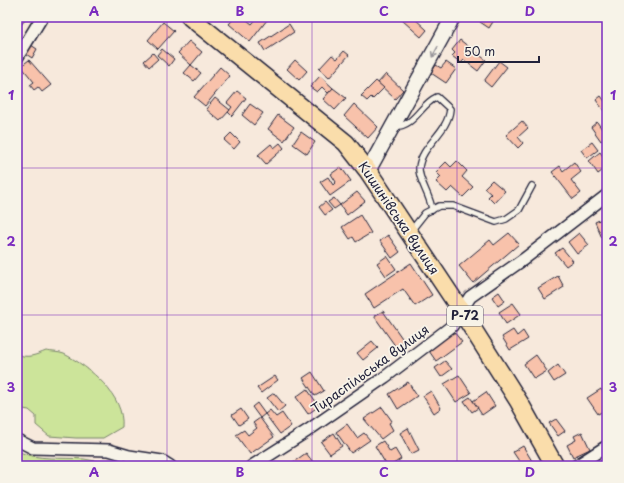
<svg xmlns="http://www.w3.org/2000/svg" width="624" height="483" font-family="'Playpen Sans',sans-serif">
  <rect width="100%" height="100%" fill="#f7e9dc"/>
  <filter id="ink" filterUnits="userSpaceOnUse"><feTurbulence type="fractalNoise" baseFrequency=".025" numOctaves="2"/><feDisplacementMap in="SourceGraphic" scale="8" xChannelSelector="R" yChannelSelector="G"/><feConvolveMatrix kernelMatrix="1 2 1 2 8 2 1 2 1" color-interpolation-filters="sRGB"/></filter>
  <g filter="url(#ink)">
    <g fill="#cce49a" stroke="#77836a">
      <path d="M46,351C51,352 59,352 64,354C90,367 125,396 122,427L103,438H76L49,436L36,425V416L29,410L17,408V354C27,359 36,355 46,351Z"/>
      <path d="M17,451C39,461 61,457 84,459C97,461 111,464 124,466H17Z"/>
    </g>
    <g fill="#f8c2ab" stroke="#22223b">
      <path d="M17,17H28L17,29Z"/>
      <path d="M235,17H243L252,24L258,17H263L267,20L250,42L229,24Z"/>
      <path d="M404,17H413L427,30L421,37L402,20Z"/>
      <path d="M483,17H496L489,28L480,22Z"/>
      <path d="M163,22L174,31L158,49L148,40Z"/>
      <path d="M289,24L294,32L265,51L260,43Z"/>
      <path d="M460,40L486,60L478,71L464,60L461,63L452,56L455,53L452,50Z"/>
      <path d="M189,41L202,52L191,65L178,53Z"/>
      <path d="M31,45L37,49L32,58L26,54Z"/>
      <path d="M162,49L174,59L169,66L157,55Z"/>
      <path d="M344,51L349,55L329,78L319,69L332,55L337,59Z"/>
      <path d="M153,53L158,59L149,67L144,61Z"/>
      <path d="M29,60L51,85L42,92L38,87L34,90L30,85L34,82L21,66Z"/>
      <path d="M295,60L307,71L299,80L287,69Z"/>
      <path d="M499,61L507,67L491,87L484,81Z"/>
      <path d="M446,62L456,69L446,83L431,73L436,65L441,68Z"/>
      <path d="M191,65L201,73L194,81L184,73Z"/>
      <path d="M220,67L230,76L205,106L194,97Z"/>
      <path d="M386,74L403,90L395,99L378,83Z"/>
      <path d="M320,76L333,88L328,93L322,87L317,92L310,87Z"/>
      <path d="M376,81L384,88L373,99L371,97L367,101L361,96Z"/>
      <path d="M333,88L346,98L335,110L323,99Z"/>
      <path d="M237,91L246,98L232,116L228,112L232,107L227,103Z"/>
      <path d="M601,96L607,104V115L596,100Z"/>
      <path d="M215,98L230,110L220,121L206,109Z"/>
      <path d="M250,104L263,113L254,125L242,115Z"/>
      <path d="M354,104L378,127L368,138L344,116Z"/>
      <path d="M278,115L294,127L284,141L268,129Z"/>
      <path d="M522,121L528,128L518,137L523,143L518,148L506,135Z"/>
      <path d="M597,122L607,136L601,141L591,127Z"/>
      <path d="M301,132L315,142L307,154L293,144Z"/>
      <path d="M231,133L240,142L234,149L224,140Z"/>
      <path d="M592,142L598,150L587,158L581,150Z"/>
      <path d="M280,143L284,148L266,164L258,155L271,144L274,148Z"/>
      <path d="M600,152L607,162V167L598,174L589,161Z"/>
      <path d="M457,161L467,171L462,177L473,187L463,197L452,187L447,192L436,182L441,177L436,172L446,162L451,167Z"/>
      <path d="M574,162L581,172L571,180L581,193L573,199L552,172L560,166L563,171Z"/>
      <path d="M341,167L351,181L330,196L320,182L328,177L333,185L336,182L331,174Z"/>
      <path d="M492,180L505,191L494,203L488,197L491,194L484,188Z"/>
      <path d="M357,192L365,201L347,215L340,205Z"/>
      <path d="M334,198L340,205L334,209L328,202Z"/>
      <path d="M325,202L332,210L325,215L319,207Z"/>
      <path d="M360,215L371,233L356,242L353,237L350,239L342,227Z"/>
      <path d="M604,218L607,223V236L602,238L595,222Z"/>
      <path d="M509,233L519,244L473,283L459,266L490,240L494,245Z"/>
      <path d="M579,233L589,245L577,254L568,242Z"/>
      <path d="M388,235L400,252L392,258L380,241Z"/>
      <path d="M562,248L573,261L566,266L555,253Z"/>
      <path d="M387,256L396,269L386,276L377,263Z"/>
      <path d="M411,263L432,295L415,306L403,289L374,308L365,294Z"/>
      <path d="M558,276L564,287L545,299L538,288Z"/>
      <path d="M499,292L505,301L498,306L492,297Z"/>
      <path d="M513,303L521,314L506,324L499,312Z"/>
      <path d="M383,311L404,341L396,347L374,316Z"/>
      <path d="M513,330L517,336L523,331L528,339L510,350L502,337Z"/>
      <path d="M454,332L462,342L436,361L429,351Z"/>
      <path d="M372,341L378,348L363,360L357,353Z"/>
      <path d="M536,355L547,371L534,379L524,364Z"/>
      <path d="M445,361L452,369L441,377L435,368Z"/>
      <path d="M558,365L565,375L554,382L548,373Z"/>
      <path d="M312,372L324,391L315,396L303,378Z"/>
      <path d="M459,375L471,393L456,402L444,384Z"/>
      <path d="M275,376L278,380L261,393L257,388Z"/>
      <path d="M408,382L417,396L398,409L389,394Z"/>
      <path d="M307,389L319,406L308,414L296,397Z"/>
      <path d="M601,389L607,399V409L598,414L587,398Z"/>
      <path d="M431,391L441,408L434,413L423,396Z"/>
      <path d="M486,392L495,406L482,415L473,401Z"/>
      <path d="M274,393L285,406L278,412L267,398Z"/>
      <path d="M470,397L478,408L472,412L464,401Z"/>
      <path d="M257,403L265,414L260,418L252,407Z"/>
      <path d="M382,407L392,421L389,423L393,430L381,439L364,419Z"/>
      <path d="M241,409L248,419L239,425L232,415Z"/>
      <path d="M270,410L276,417L282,413L291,426L280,434L265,414Z"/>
      <path d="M260,418L274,437L250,454L236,435L244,430L248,435L257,428L253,423Z"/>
      <path d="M556,419L565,431L558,436L549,423Z"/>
      <path d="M347,424L357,438L364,433L370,440L351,453L336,432Z"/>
      <path d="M408,428L419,450L411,454L400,433Z"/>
      <path d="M582,432L590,449L573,457L567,445L576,440L574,436Z"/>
      <path d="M334,433L342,446L330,454L321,442Z"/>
      <path d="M383,441L390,452L395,449L401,459L390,466H387L375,446Z"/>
      <path d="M523,446L535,466H517L521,464L513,452Z"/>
      <path d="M306,453L316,466H294L292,463Z"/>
      <path d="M330,459L336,466H321Z"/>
    </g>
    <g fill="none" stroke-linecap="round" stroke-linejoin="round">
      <g stroke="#22223b" stroke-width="8">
        <g id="service">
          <path d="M394,127C417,125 419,105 437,97L450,109C448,133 421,145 419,168C418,180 431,196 432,210"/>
          <path d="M410,232L425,213L439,206H453L496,222L506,219L519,210L532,186"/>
        </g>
      </g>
      <g stroke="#22223b" stroke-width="14">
        <g id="minor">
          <path d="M17,58L42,17"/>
          <path d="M17,440L33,448L109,450L129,456L162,461L170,466"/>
          <path d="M252,466L307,431L385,377L452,326L470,297L524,259L607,195"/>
          <path d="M576,466L607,446"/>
        </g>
      </g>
      <g stroke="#22223b" stroke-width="17">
        <path id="tertiary" d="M368,171L453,17"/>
      </g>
      <g stroke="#22223b" stroke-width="20">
        <path id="primary" d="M190,17L346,143L368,171L462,312L519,402L555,466"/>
      </g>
      <use href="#service" stroke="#f7f3e8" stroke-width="5.5"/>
      <use href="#minor" stroke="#f7f3e8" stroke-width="11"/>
      <use href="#tertiary" stroke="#f7f3e8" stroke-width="14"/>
      <use href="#primary" stroke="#faddab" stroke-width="17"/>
    </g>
    <defs><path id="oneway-shaft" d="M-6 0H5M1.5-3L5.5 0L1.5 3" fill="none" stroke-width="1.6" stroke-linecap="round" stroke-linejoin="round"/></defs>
    <use stroke="#97959a" href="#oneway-shaft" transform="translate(435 52) rotate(119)"/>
  </g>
  <path fill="none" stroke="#7b2cbf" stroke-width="1" stroke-opacity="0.55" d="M167,17V466M312,17V466M457,17V466M17,168H607M17,315H607"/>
  <g text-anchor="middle" stroke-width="3.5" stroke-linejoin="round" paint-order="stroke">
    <rect fill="#f7f3e8" stroke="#62616f" stroke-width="1" x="447" y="306" width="36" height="20" rx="3"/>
    <g font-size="12" font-weight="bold" fill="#22223b">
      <text x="465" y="320">Р-72</text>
    </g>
    <g font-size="13" fill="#22223b" stroke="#f7f3e8">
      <text transform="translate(399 218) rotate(56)" y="5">Кишинівська вулиця</text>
      <text transform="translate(370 369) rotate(-36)" y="5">Тираспільська вулиця</text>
    </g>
  </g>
  <rect width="624" height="483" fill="none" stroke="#f7f3e8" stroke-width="44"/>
  <path d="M458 56v6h81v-6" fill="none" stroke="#22223b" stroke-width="2"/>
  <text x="464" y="56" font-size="12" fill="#22223b" stroke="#f7f3e8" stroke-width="3" paint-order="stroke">50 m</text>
  <rect x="22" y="22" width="580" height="439" fill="none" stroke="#7b2cbf" stroke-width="1.5"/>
  <g font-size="13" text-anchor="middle" font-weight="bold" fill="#7b2cbf">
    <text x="94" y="16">A</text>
    <text x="240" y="16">B</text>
    <text x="384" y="16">C</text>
    <text x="530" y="16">D</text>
    <text x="11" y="100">1</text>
    <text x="613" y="100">1</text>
    <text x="11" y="246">2</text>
    <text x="613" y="246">2</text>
    <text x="11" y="392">3</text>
    <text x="613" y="392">3</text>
    <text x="94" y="477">A</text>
    <text x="240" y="477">B</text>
    <text x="384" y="477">C</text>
    <text x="530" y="477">D</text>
  </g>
</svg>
